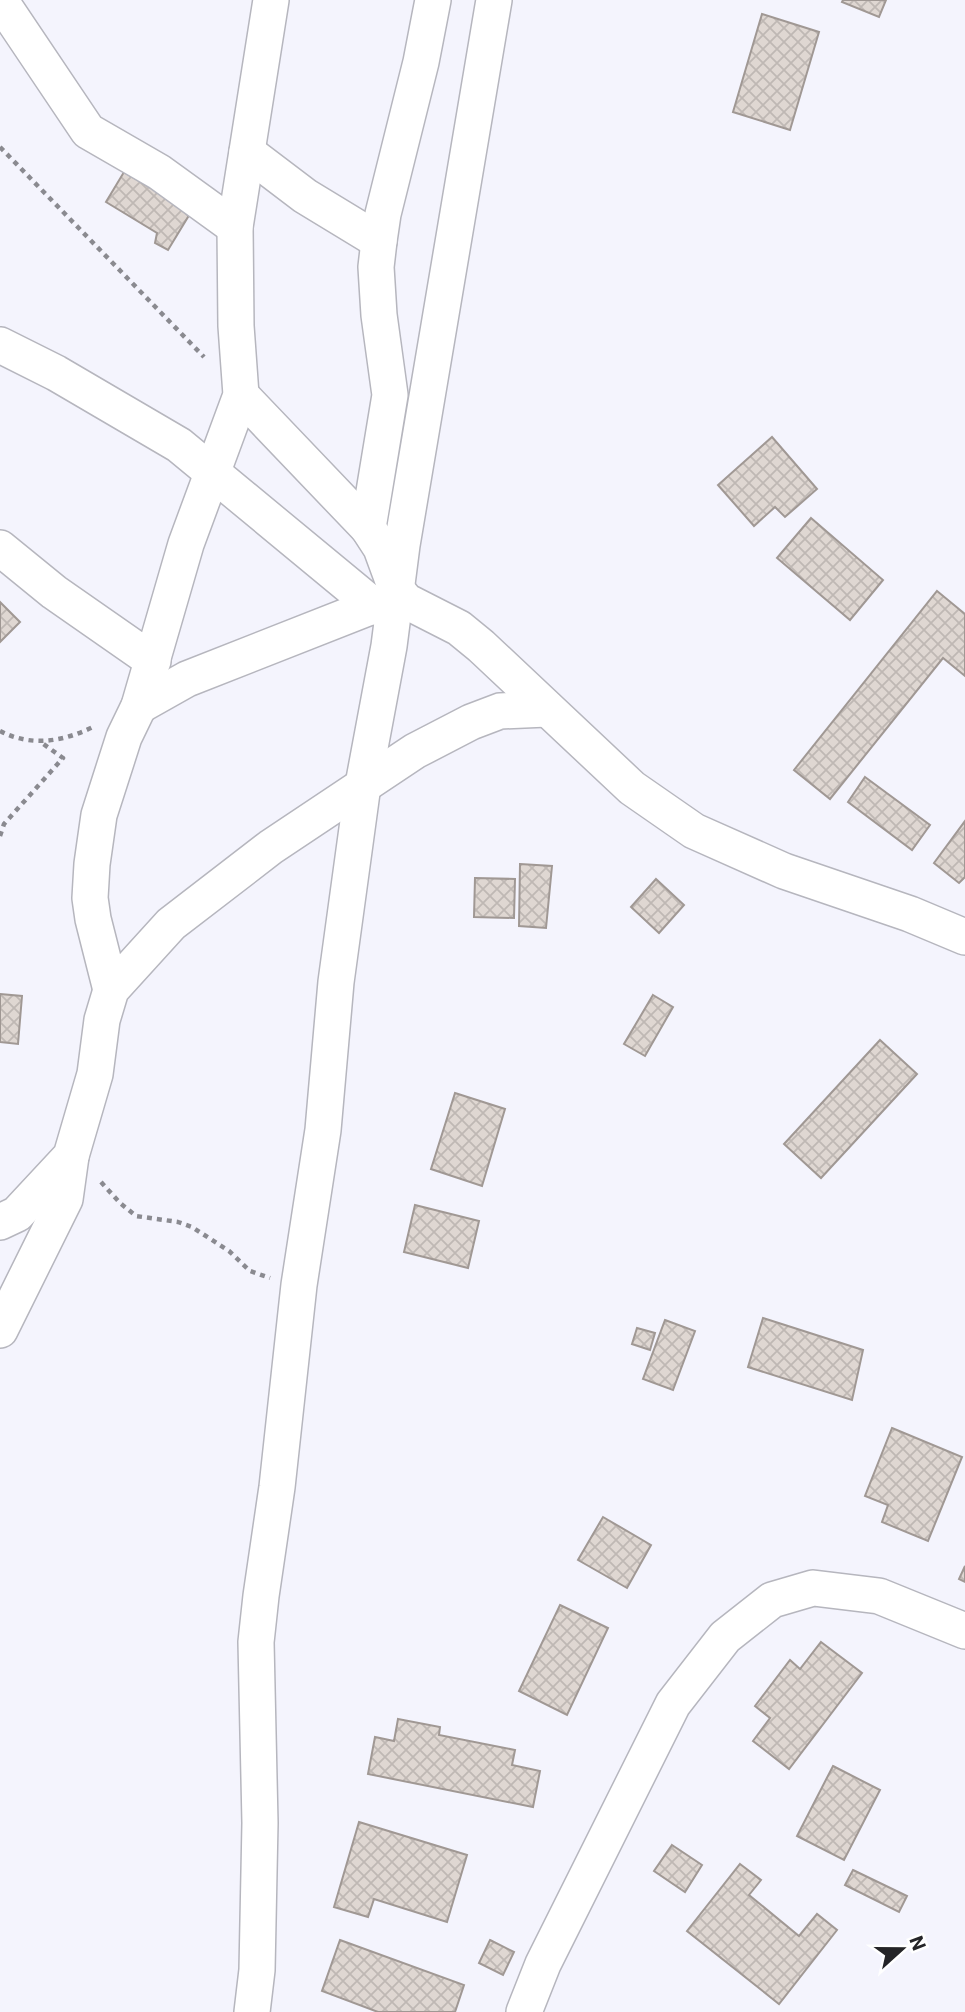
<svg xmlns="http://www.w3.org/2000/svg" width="965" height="2012" font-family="Roboto,sans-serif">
  <defs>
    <pattern id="building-cross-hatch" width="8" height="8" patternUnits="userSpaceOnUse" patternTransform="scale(1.75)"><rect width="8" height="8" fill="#dfd7d2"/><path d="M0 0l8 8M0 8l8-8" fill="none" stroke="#bfb8b4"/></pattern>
  </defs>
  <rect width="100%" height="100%" fill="#f4f4fd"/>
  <g fill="url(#building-cross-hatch)" stroke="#a09894" stroke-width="2">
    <path d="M843,0H886L879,17L842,2Z"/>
    <path d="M762,14L819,32L790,130L733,112Z"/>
    <path d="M124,172L191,212L168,250L155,243L157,233L106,202Z"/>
    <path d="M772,437L817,489L785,517L775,507L754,526L718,485Z"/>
    <path d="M811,518L883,580L850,620L777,558Z"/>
    <path d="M937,591L965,614V676L943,658L830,799L794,770Z"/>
    <path d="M0,602L20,622L0,642Z"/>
    <path d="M865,777L930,825L912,850L848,802Z"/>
    <path d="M965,821V877L959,883L934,863Z"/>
    <path d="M520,864L552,866L546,928L519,926Z"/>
    <path d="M475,878L515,879L514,918L474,917Z"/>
    <path d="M656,879L684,905L659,933L631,907Z"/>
    <path d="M0,994L22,996L18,1044L0,1042Z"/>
    <path d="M653,995L673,1007L645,1056L624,1044Z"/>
    <path d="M880,1040L917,1074L821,1178L784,1144Z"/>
    <path d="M455,1093L505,1109L482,1186L431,1169Z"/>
    <path d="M415,1205L479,1221L468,1268L404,1252Z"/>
    <path d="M763,1318L863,1350L852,1400L748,1367Z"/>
    <path d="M665,1320L695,1331L673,1390L643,1379Z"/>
    <path d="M637,1328L655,1333L650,1350L632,1344Z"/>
    <path d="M892,1428L962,1457L928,1541L882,1522L888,1505L865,1496Z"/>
    <path d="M603,1517L651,1545L627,1588L578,1560Z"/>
    <path d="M965,1566V1582L959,1579Z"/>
    <path d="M560,1605L608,1628L567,1715L519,1691Z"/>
    <path d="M821,1642L862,1673L789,1769L753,1741L770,1718L755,1706L790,1660L800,1669Z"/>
    <path d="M398,1719L440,1727L439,1735L515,1750L512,1765L540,1771L533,1807L368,1774L375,1737L394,1741Z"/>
    <path d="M833,1766L880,1790L844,1860L797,1836Z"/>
    <path d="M359,1822L467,1855L447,1922L374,1899L368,1917L334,1907Z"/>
    <path d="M672,1845L702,1865L685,1892L654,1871Z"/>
    <path d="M740,1864L761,1880L749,1895L799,1936L817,1914L837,1930L779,2004L687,1931Z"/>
    <path d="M853,1870L907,1896L899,1912L845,1885Z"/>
    <path d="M340,1940L464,1985L455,2012H378L322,1991Z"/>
    <path d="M490,1940L514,1952L503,1975L479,1963Z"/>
  </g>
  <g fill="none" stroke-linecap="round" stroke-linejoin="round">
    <g stroke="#b6b6be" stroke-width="38">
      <g id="minor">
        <path d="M0,0L88,131L159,172L235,227"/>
        <path d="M247,152L305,196L379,241"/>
        <path d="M0,345L56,373L179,445L375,607"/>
        <path d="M241,395L368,528L381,548L396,589L406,601L459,628L481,646L632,788L694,831L784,871L910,914L965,937"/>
        <path d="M368,528L390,395L379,315L376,267L379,241L383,214L421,62L433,0"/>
        <path d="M0,548L54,592L153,661"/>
        <path d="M139,706L187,679L393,598"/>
        <path d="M111,990L93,919L90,898L92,864L99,815L124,737L139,706L186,544L241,395L236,326L235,227L271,0"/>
        <path d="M0,1222L17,1214L71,1156L95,1074L102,1020L111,990L171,924L271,847L415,751L471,722L500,711L547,709"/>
        <path d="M0,1330L65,1199L71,1156"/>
        <path d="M252,2012L257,1970L260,1823L256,1642L261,1596L277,1487L299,1285L323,1130L336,982L363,785L389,646L402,545L494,0"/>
        <path d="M524,2012L543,1964L673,1704L725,1637L772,1600L813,1588L879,1596L965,1631"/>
      </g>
    </g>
    <g stroke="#8a8a90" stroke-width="4.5" stroke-dasharray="5 5" stroke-linecap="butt">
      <path d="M0,147L204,357"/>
      <path d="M0,731C31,747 62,742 93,727"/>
      <path d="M0,836L4,824L63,758L42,743"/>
      <path d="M101,1182L120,1203L136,1216L178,1222L192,1227L229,1251L250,1271L270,1278"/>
    </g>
    <use href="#minor" stroke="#fff" stroke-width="35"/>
  </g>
  <g transform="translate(902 1949) rotate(69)" stroke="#ffffff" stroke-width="5" paint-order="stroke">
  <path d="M0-5L12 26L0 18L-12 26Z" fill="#242427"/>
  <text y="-10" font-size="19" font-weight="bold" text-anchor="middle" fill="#242427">N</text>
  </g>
</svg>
